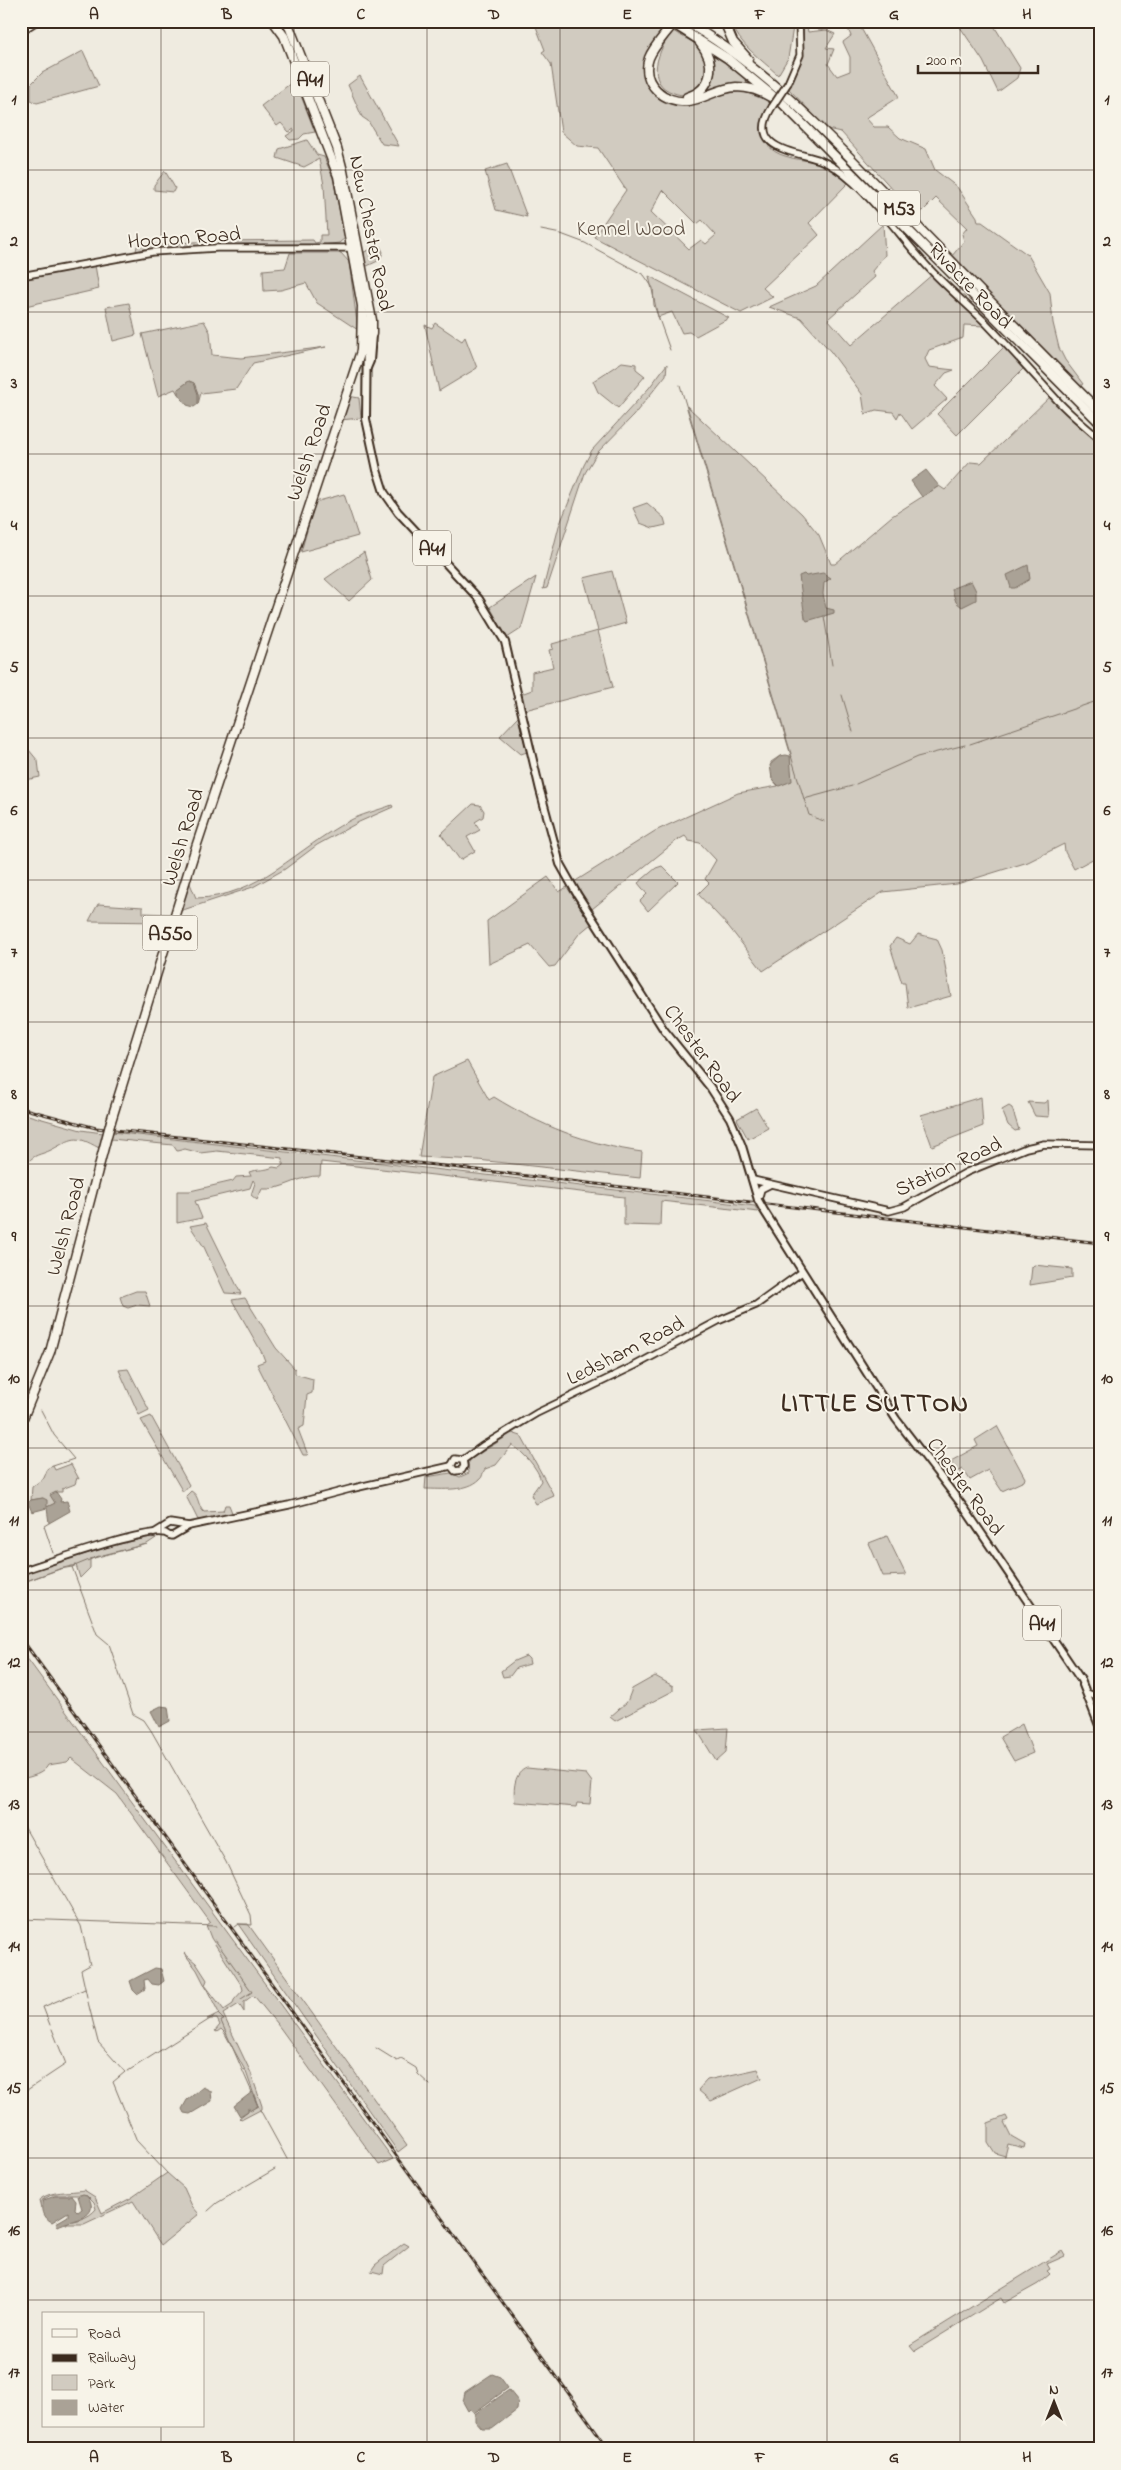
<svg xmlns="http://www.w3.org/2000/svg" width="1121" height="2470" font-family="'Indie Flower',sans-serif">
  <rect width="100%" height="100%" fill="#efebe0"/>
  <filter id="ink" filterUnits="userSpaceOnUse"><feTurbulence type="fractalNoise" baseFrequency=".02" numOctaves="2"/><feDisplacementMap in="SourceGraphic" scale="10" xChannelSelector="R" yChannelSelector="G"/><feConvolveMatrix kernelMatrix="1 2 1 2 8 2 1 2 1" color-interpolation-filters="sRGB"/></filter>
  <g filter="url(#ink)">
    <g fill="#d1cbc0" stroke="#867a6f" fill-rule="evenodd">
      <path d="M540,21H657L666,26L651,47L646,76L671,103L742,91L771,102C761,122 757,148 785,156C796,160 808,160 819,163C831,167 840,176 848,183L809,223L819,235L763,288L773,297L741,313L594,237L626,190L598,148L577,146L561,132L551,64L542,52L545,50L535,24ZM663,190L697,224L702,220L716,235L706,244L701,240L689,249L651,212Z"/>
      <path d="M794,21L788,58L778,75C761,59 739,45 731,22Z"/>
      <path d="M802,21H806L808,32L826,30L835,34L826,48L834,49L828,64L837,76L850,71V57L843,42L851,36L848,29L851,21H857L899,97L866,118L874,127H888L900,138L926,149L935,170L957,187L977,217L978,222H982L1028,255L1050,293L1053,323L1059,348L1065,360L1083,384L1080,386L952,256L964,241L962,234L967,228L936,198L923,211H912L841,132L827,129L789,89C800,66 806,47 802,21Z"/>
      <path d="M956,21H991L1020,68L1017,78L998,92L983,61Z"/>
      <path d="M673,31C701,48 707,43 707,79C703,83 698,90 693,93C688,96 679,95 674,93C643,83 659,48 673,31Z"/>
      <path d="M709,50L759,87L748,85L693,97C707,80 720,73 709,50Z"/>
      <path d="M83,51L99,86L37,103L31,100V84L42,73Z"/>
      <path d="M360,76L399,146L382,144L368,121L362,117L348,85Z"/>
      <path d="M295,80L315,132L304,134L299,139L290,140L286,136L294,131V129L289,132L281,123L277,126L261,106Z"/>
      <path d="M307,140L317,155L324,157L333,178L345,238L339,243L314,246H219L220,241L313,240L315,243L320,242V235H327L324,185L319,159L304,167L277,158L279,149Z"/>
      <path d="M507,164L527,217L496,210L485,171Z"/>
      <path d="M165,171L175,188L173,192L154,190V185Z"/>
      <path d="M883,224L885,255L872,271L875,277L828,319L851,345L934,273L985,326L964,325L963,338L929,350L925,359L929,367L954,370L946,373L935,386L947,399L912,429L900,412L897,418L893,412L876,410L865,414L862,394L831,352L801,318L769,307L816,286Z"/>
      <path d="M208,241L211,242V246L136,251L137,246Z"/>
      <path d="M380,246L383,252L380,260L365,267L364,252Z"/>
      <path d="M290,253H341L349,262L358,330L317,303L306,283L281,290L264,291L263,270L285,268Z"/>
      <path d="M95,265L99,289L21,307V279Z"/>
      <path d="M649,276L729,318L696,336L689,332L682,333L672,312L658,317Z"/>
      <path d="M129,303L136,335L113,341L106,307Z"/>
      <path d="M204,321L210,332L212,355L241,358L326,347L253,363L236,389L201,393L198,404V394L194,383L189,381L179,389L178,394L175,389L158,396L142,334Z"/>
      <path d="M435,323L462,341L465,337L477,368L439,391L425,325L432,328Z"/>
      <path d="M1004,347L1025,367L957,435L937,414Z"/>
      <path d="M622,362L636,364V369L645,376L618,408L598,392L593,381Z"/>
      <path d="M667,364L666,375L633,416L597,453L585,473L547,588L543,589L559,526L584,465L592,450L649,388Z"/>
      <path d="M348,396L359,398L361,418L340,420Z"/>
      <path d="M1051,396L1100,444V855L1074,869L1065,852L1064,844L1028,862L957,884L883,892L763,971L729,927L698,894L709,883L705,879L716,860L700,843L689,841L685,836L676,841L592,909L574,882L655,831L738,793L778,786L772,779L771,762L780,756L792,757L687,406L802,514L819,535L831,564H835L892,516L939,486L945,490L970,462L981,463Z"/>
      <path d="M344,494L358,536L301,552L315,502Z"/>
      <path d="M647,503L664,518L666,525L653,528L640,523L633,508Z"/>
      <path d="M364,552L372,580L349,601L325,579Z"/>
      <path d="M612,571L626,623L598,631L613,687L525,710L521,694L532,690V672L553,667L549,650L553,649L552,644L598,631L584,578Z"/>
      <path d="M536,577L521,629L507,638L490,607Z"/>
      <path d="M518,717L527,752L521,754L500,736Z"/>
      <path d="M21,744H24L38,761L40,777L21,781V778L28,776C27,764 21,755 21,744Z"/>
      <path d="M473,804L480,805L484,811L483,817L475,822L480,830L467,837L475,851L460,860L441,834Z"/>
      <path d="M392,805L393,807L359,822L317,845L285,869L253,887L180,911L189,881L196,898C257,898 298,847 349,821C359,815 379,810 392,805Z"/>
      <path d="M662,866L678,882L648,911L640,901L647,894L638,883L656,868Z"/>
      <path d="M548,877L559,892L567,887L591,924L579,934L555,966L549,967L530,945L489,964L487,921Z"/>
      <path d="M98,904L143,907V913L173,914L163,922L89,921Z"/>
      <path d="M918,934L937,939L942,950L951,996L908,1008L905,983H902L890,946L896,938L910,944Z"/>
      <path d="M467,1061L489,1100L494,1097C539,1125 589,1145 642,1152L640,1178L478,1160L419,1157L432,1077Z"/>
      <path d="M981,1097L983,1126L932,1146L921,1115Z"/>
      <path d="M1048,1100L1049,1117L1035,1116L1028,1102L1044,1103Z"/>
      <path d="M1009,1106L1012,1108L1019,1130L1015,1131L1008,1125L1002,1110Z"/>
      <path d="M756,1108L768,1128L748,1139L737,1119Z"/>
      <path d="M21,1113L81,1130L103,1133L99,1148C74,1134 74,1138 51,1150C41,1155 33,1154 27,1164V1151L21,1139Z"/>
      <path d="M112,1132L755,1206L758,1212L661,1201L660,1226L624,1225V1197L321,1162L320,1176C299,1175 283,1191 262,1189L257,1200L251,1195L255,1183L253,1180L250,1188L195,1201L202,1218L177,1223V1191H190L233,1181L236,1177L251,1176L249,1172C258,1169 265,1171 273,1167L279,1168L283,1165V1158L217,1151L200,1153L185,1149L177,1151L173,1145L111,1139Z"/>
      <path d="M206,1223L241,1294L225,1293L204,1247L190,1226Z"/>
      <path d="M1034,1265L1072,1269V1278L1030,1285L1032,1267Z"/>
      <path d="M136,1291H145L150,1306L137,1305L128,1308L123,1306L120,1297Z"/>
      <path d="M245,1298L276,1348L295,1369V1374L313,1379L312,1393L307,1395L304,1426L298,1429L308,1455H303L257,1364L265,1361L262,1353L232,1300Z"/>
      <path d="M128,1369L149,1410L139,1415L119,1370Z"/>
      <path d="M151,1416L189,1485L183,1492L141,1420Z"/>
      <path d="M997,1426L1025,1478L1024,1481L1002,1491L988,1470L970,1480L963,1469L947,1478L942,1471L953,1463L951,1461L978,1446L975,1440Z"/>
      <path d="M512,1433L521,1436L554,1496L536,1504L531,1495L541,1481C539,1469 522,1451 512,1445L496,1465L485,1469C482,1473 483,1477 480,1479C467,1492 442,1489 425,1489L426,1477L451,1473L460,1477L469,1473L468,1464L471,1459Z"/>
      <path d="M71,1464L79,1479L77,1478L75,1484L62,1489V1492H56V1503L47,1507L43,1498L31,1500L32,1487L44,1478L48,1468L53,1466L55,1470Z"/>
      <path d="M191,1491C200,1496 197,1506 204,1512L223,1511L225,1505H229L233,1515L198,1520L186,1496Z"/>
      <path d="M887,1536L906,1575L883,1576L869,1543Z"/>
      <path d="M151,1537L156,1538L147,1544L90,1559V1568L80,1578L76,1565L59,1569L21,1583V1574L111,1546Z"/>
      <path d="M21,1650L393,2159L379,2165L281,2029L255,1997L252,1996L244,2002V2012L239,2004L223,2014L251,2073L262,2106V2109L241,2120L239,2118L248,2111V2108L258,2106L246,2072L224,2032L221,2029L217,2032L215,2031L220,2025L217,2019H207L219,2013L197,1970L184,1953L196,1963L207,1980L205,1985L224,2010L233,2004L234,2000L243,1990L242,1986L211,1938L206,1925L210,1922L117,1794L71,1758L67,1762L48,1765C44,1774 30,1777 21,1779Z"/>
      <path d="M526,1656L529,1659L530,1664L516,1668L510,1676L503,1677L501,1671L514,1661Z"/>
      <path d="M655,1676L673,1686V1691L615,1721L610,1717L627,1702L632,1689Z"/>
      <path d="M1022,1724L1033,1753L1014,1761L1000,1737Z"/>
      <path d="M728,1728L726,1752L716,1761L697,1730Z"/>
      <path d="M527,1768L586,1774L592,1782L590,1804L577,1803L576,1807L515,1802C513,1790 514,1772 527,1768Z"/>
      <path d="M238,1924H248L407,2145L398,2152Z"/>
      <path d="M758,2069L762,2078L711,2101L698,2090L707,2080Z"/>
      <path d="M1006,2116L1008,2120L1004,2122L1011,2136L1025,2144L1024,2148L1008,2144L1005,2156L995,2153L988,2142V2123Z"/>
      <path d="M167,2173L184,2188L192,2206L199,2214L161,2245L133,2201L84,2224H66V2222C76,2221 89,2218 96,2209L94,2202L87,2195H51L41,2201V2208L39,2200C51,2190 69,2193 84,2190L95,2197L102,2213L131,2198Z"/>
      <path d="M404,2243L409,2246L384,2266L383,2274L371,2271L375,2265Z"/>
      <path d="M1062,2251L1065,2256L1047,2264L1050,2269L1047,2271L1050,2274L1038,2284L1004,2303L1001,2298L915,2351L910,2345Z"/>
    </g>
    <g fill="#aaa296" stroke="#7e7266">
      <path d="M189,381L194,383L198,394V404L194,407L187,405L178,394V389Z"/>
      <path d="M926,470L939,486L922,497L911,481Z"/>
      <path d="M1028,565L1030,579L1015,588H1011L1007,575Z"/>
      <path d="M823,573L831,578L824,583L823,594L826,608L834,610V613L807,621L805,618L799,576L804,574L806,576Z"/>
      <path d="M971,581L976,591V600L962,607L956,602L952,590L953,588Z"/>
      <path d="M786,755L790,756L792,781L779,786L772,779L770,765L780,756Z"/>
      <path d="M56,1492L61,1499L60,1502L67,1501L70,1511L49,1523L47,1508L32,1512L28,1503L31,1500L43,1498L47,1500V1507L55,1503L50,1495Z"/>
      <path d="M161,1706L168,1707L170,1721L159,1727L151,1711Z"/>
      <path d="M155,1968L161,1969L164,1981L159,1985L152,1984L148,1979L144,1980L145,1989L137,1994L133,1990L130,1981Z"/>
      <path d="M203,2087L211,2091L212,2101L190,2114L184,2113L182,2109L187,2100Z"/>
      <path d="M252,2092L258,2106L251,2110L248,2108V2111L240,2116L234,2106Z"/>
      <path d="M83,2194L87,2195C103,2219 71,2219 58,2226L56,2223L68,2216V2212L52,2222C43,2218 41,2208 44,2200L55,2196H72L76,2201L75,2209L78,2212L82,2209L78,2196Z"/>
      <path d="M492,2374L500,2377L508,2388L474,2413L470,2409L468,2411L463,2402L465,2392Z"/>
      <path d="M509,2390L518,2401L517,2410L492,2429H482L475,2421V2414Z"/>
    </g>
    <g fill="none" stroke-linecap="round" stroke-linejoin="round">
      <g stroke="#7e7266" stroke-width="1">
        <path d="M541,230L561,234L585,243L644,275L653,288L654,305L670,350"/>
        <path d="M680,385L804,799"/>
        <path d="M824,616L832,665"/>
        <path d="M842,695L853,732"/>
        <path d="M970,744L1100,700"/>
        <path d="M856,784L917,757L965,745"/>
        <path d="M812,816L809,815L804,799L852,786"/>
        <path d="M815,818L824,821"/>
        <path d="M21,1139L27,1157L24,1210L26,1242"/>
        <path d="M21,1273L28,1258L26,1249"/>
        <path d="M21,1365L25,1391"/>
        <path d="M41,1410L54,1435L74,1459L53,1466"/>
        <path d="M49,1523L44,1526L53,1553"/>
        <path d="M103,1555L147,1544"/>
        <path d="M99,1556L72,1567L97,1634L109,1644L133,1714L144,1720L152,1732L226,1862L251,1915L252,1925L238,1924L234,1927"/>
        <path d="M21,1583L60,1569L72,1567"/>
        <path d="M21,1821L81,1926L90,1965L81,1970L87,1997"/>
        <path d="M21,1919L216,1926"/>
        <path d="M215,1940L252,1992L241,1999"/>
        <path d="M88,2002L98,2042L125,2072L113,2082L137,2141L167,2173"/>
        <path d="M50,2025L43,2007L85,1989"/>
        <path d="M376,2048L397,2061L401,2059L416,2068L418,2074L430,2085"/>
        <path d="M128,2071L218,2014L224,2020L221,2021L258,2106L287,2159"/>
        <path d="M21,2094L66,2064L52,2029"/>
        <path d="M208,2211L217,2203L275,2169"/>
      </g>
      <g stroke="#3b2a1e" stroke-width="9">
        <g id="secondary">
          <path d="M788,83L800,55L799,21"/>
          <path d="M772,107C746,149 794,151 820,160C833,165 844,174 854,183C881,208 902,238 926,265C945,286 967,304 986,323C1011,349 1034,375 1058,401C1071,415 1086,427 1100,439"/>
          <path d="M21,276L152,252L217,248H354"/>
          <path d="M753,1180L889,1211L904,1207L967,1172L1026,1148L1044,1144L1100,1145"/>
          <path d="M758,1200L761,1189L769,1185"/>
          <path d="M463,1460L484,1445L537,1413L634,1366L718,1321L756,1305L802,1272"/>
          <path d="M451,1466L455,1471L462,1470L464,1466L463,1460"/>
          <path d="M451,1466L455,1459L463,1460"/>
          <path d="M154,1533L170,1523L189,1526"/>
          <path d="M21,1571C47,1563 144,1528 165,1533C167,1534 169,1536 172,1536L189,1526L289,1505L350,1489L451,1466"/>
          <path d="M1087,1693L1100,1698"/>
        </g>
      </g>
      <g stroke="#3b2a1e" stroke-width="10">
        <g id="primary">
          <path d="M364,312L367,329L366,419L377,470L384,492L398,512L479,599L505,642L540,790L560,864L577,894L664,1030L710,1087L730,1118L742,1146L758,1200"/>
          <path d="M367,368L370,361L372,335"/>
          <path d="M763,1209L896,1419L965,1509L1081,1680L1100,1728"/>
        </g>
      </g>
      <g stroke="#3b2a1e" stroke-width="11">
        <g id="highway">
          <path d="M287,21L337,148L343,171L372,320V334L361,351"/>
          <path d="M669,21L727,58L783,104L1100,423"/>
          <path d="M684,21C759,63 820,127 879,187C953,262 1025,338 1100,412"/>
          <path d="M724,21L733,42L748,59"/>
          <path d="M669,29C662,38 653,48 649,58C640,83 665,104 688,101C705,99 718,88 736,87C749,87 761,91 772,98"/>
          <path d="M21,30L35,21"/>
          <path d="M687,97C714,89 716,62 700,43"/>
          <path d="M111,1121L196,847L361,351L362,306L338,176L284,36L273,21"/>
          <path d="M21,1423L50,1352L107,1136"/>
        </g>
      </g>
      <use href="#secondary" stroke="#f7f3e8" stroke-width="5.5"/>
      <use href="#primary" stroke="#f7f3e8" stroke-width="6"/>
      <use href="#highway" stroke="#f7f3e8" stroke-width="8"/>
      <g stroke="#3b2a1e" stroke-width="3">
        <g id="rail">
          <path d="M21,1108L96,1128L426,1164L1100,1243"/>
          <path d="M21,1638L609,2449"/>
        </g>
      </g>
      <use href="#rail" stroke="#f7f3e8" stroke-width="1" stroke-dasharray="4" stroke-linecap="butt"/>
      <g stroke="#3b2a1e" stroke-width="9" stroke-linecap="butt">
        <path id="secondary-bridge" d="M772,107L788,83"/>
      </g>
      <g stroke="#3b2a1e" stroke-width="10" stroke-linecap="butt">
        <path id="primary-bridge" d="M758,1200L763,1209"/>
      </g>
      <g stroke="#3b2a1e" stroke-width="11" stroke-linecap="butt">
        <g id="highway-bridge">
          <path d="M669,29L675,21"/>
          <path d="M107,1136L111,1121"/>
        </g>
      </g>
      <use href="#secondary-bridge" stroke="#f7f3e8" stroke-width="5.5"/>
      <use href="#primary-bridge" stroke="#f7f3e8" stroke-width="6"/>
      <use href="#highway-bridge" stroke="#f7f3e8" stroke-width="8"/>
    </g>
  </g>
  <path fill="none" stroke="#3b2a1e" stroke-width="1" stroke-opacity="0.55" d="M161,21V2314M294,21V2449M427,21V2449M560,21V2449M694,21V2449M827,21V2449M960,21V2449M21,170H1100M21,312H1100M21,454H1100M21,596H1100M21,738H1100M21,880H1100M21,1022H1100M21,1164H1100M21,1306H1100M21,1448H1100M21,1590H1100M21,1732H1100M21,1874H1100M21,2016H1100M21,2158H1100M21,2300H1100M161,2426V2449"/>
  <g text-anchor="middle" stroke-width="4" stroke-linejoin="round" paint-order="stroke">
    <g fill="#f7f3e8" stroke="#73665b" stroke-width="1">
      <rect x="291" y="61.5" width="38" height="35" rx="4"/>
      <rect x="878" y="190.5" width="42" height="35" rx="4"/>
      <rect x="413" y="530.5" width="38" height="35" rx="4"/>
      <rect x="142.5" y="915.5" width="55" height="35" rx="4"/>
      <rect x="1023" y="1605.5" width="38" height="35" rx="4"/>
    </g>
    <g font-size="20" font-weight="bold" fill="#3b2a1e">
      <text x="310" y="86">A41</text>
      <text x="899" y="215">M53</text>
      <text x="432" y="555">A41</text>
      <text x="170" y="940">A550</text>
      <text x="1042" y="1630">A41</text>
    </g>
    <g font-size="21" fill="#605246" stroke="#f7f3e8">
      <text x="631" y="235">Kennel Wood</text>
    </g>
    <g font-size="21" fill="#3b2a1e" stroke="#f7f3e8">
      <text transform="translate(372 233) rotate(79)" y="7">New Chester Road</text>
      <text transform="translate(184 237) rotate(-4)" y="7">Hooton Road</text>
      <text transform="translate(971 285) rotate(46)" y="7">Rivacre Road</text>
      <text transform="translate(308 452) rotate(-71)" y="7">Welsh Road</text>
      <text transform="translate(182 837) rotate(-73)" y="7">Welsh Road</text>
      <text transform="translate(703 1053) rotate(54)" y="7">Chester Road</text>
      <text transform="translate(948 1166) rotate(-25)" y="7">Station Road</text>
      <text transform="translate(65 1226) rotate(-75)" y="7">Welsh Road</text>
      <text transform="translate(625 1350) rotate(-27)" y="7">Ledsham Road</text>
      <text transform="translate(966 1486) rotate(54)" y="7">Chester Road</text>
    </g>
    <g font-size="26" font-weight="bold" letter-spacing="1" fill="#3b2a1e" stroke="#f7f3e8">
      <text x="875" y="1411">LITTLE SUTTON</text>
    </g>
  </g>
  <rect width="1121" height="2470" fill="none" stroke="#f7f3e8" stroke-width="55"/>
  <rect x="42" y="2312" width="162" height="115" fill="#f7f3e8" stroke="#aca397"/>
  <rect x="52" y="2329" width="25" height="8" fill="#f7f3e8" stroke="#aca397"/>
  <text x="88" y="2338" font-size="15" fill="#3b2a1e">Road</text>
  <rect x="52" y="2354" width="25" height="8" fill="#3b2a1e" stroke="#aca397"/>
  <text x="88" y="2362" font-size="15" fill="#3b2a1e">Railway</text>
  <rect x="52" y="2375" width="25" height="15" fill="#d1cbc0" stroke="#aca397"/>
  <text x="88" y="2388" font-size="15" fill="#3b2a1e">Park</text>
  <rect x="52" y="2400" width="25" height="15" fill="#aaa296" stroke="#aca397"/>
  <text x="88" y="2412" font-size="15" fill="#3b2a1e">Water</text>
  <g transform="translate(1054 2402)" stroke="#f7f3e8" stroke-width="4" paint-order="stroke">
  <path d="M0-4L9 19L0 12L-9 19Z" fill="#3b2a1e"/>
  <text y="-8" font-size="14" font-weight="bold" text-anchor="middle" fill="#3b2a1e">N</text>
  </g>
  <path d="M918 65v8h120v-8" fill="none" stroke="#3b2a1e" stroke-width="2.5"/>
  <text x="926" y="65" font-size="15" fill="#3b2a1e" stroke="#f7f3e8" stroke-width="4" paint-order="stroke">200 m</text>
  <rect x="28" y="28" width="1066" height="2414" fill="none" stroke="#3b2a1e" stroke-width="2"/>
  <g font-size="16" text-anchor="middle" font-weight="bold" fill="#3b2a1e">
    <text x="94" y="19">A</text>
    <text x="227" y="19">B</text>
    <text x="361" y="19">C</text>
    <text x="494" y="19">D</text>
    <text x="627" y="19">E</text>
    <text x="760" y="19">F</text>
    <text x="894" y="19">G</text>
    <text x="1027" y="19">H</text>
    <text x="14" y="104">1</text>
    <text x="1107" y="104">1</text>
    <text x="14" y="246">2</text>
    <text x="1107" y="246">2</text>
    <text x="14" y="388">3</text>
    <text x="1107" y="388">3</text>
    <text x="14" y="530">4</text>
    <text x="1107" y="530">4</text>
    <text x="14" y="672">5</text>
    <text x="1107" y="672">5</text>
    <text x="14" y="815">6</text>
    <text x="1107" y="815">6</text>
    <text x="14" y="957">7</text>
    <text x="1107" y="957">7</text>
    <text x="14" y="1099">8</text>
    <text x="1107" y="1099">8</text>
    <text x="14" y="1241">9</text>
    <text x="1107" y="1241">9</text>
    <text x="14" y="1383">10</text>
    <text x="1107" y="1383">10</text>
    <text x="14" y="1525">11</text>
    <text x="1107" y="1525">11</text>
    <text x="14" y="1667">12</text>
    <text x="1107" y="1667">12</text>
    <text x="14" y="1809">13</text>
    <text x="1107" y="1809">13</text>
    <text x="14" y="1951">14</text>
    <text x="1107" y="1951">14</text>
    <text x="14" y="2093">15</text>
    <text x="1107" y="2093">15</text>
    <text x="14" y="2235">16</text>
    <text x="1107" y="2235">16</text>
    <text x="14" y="2377">17</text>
    <text x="1107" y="2377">17</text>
    <text x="94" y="2462">A</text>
    <text x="227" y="2462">B</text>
    <text x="361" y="2462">C</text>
    <text x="494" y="2462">D</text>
    <text x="627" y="2462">E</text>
    <text x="760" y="2462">F</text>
    <text x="894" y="2462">G</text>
    <text x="1027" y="2462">H</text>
  </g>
</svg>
